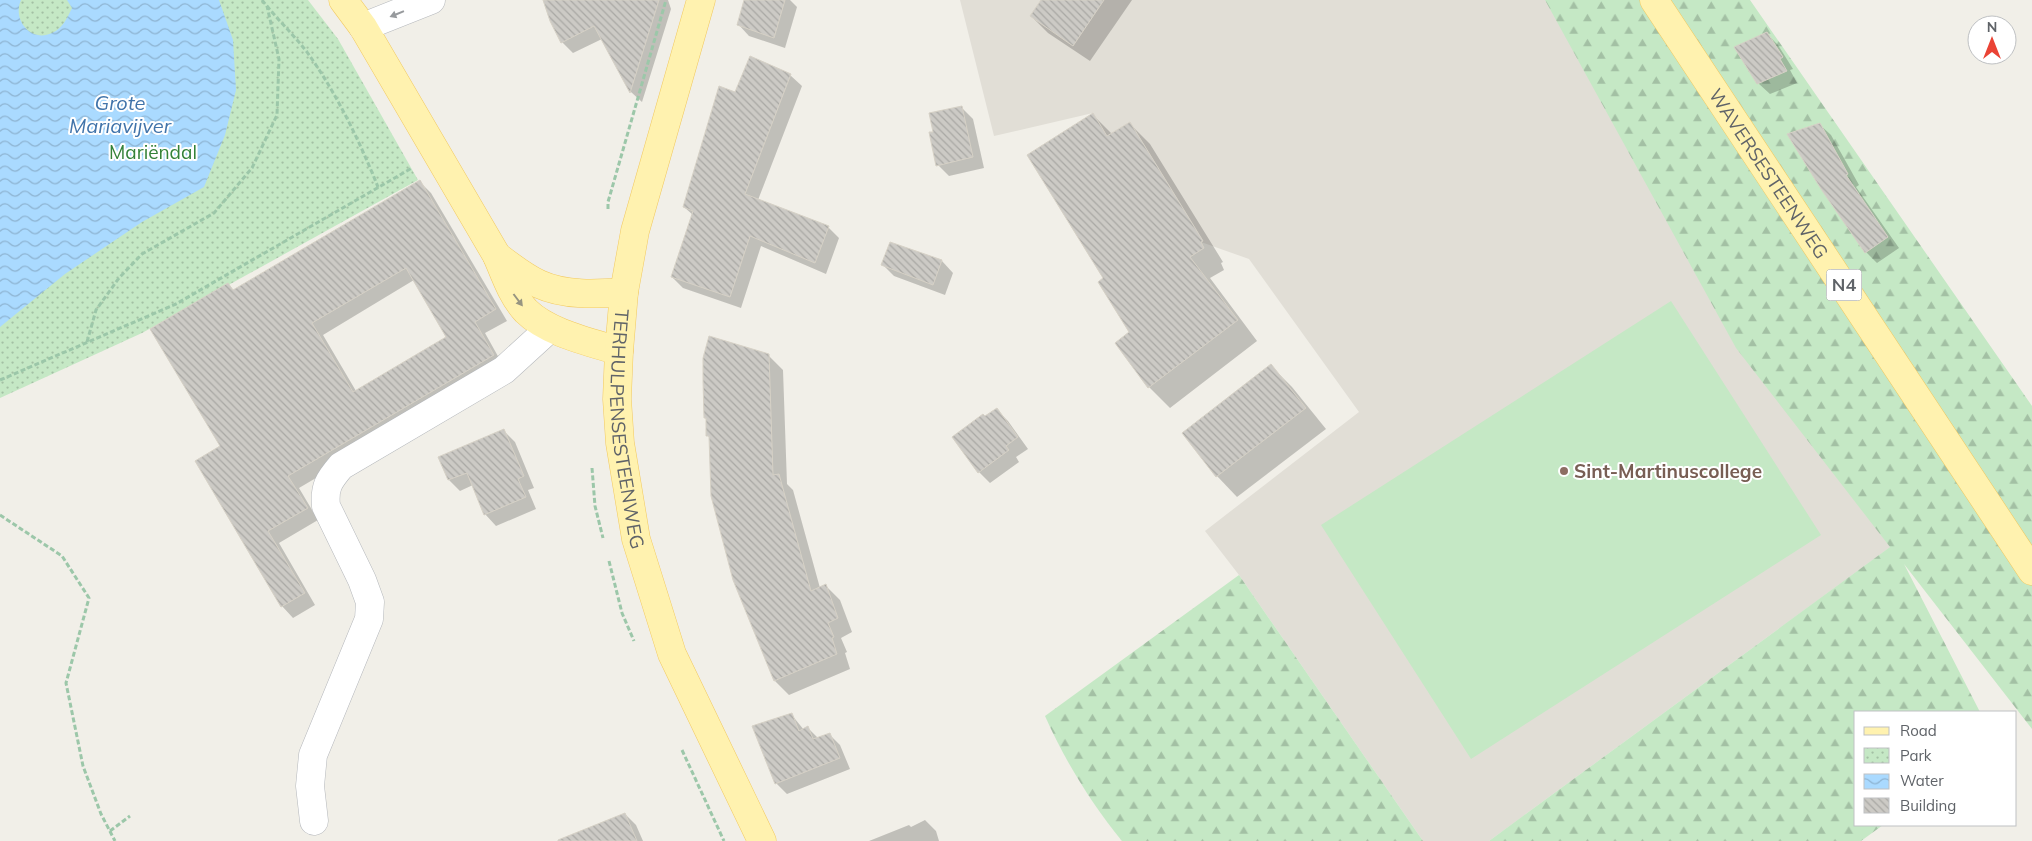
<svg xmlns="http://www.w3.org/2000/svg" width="2032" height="841" font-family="Mulish,sans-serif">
  <defs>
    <pattern id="forest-firs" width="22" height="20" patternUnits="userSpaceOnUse" patternTransform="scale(1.25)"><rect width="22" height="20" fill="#c5e8c5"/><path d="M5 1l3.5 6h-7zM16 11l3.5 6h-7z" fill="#a3c0a4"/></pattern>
    <pattern id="park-dots" width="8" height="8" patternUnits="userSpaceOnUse" patternTransform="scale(1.25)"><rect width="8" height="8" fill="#c5e8c5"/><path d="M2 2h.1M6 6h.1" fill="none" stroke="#a3c0a4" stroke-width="1.8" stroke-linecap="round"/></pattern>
    <pattern id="water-waves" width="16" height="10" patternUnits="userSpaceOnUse" patternTransform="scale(1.25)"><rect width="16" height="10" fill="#aadaff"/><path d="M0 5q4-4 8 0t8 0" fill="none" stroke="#8eb4d2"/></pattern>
    <pattern id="building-back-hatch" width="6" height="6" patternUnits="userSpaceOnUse" patternTransform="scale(1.25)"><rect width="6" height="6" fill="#cccac5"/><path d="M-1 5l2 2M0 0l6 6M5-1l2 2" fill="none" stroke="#a9a8a4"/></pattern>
  </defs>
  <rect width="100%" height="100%" fill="#f1efe8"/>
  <path fill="#e1ded6" d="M960,0H1546L1893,545L1489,841H1423L1239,575L1205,531L1359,412L1249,259L1201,242L1203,240L1130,122L1107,136L1093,113L994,136Z"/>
  <g fill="url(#forest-firs)">
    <path d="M1545,0H1750L2032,406V729L1904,564L1980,712H1856V825H1883L1861,841H1489L1890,547L1736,348Z"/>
    <path d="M1239,575L1423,841H1122C1091,803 1065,761 1045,716Z"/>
  </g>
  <path fill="url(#park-dots)" d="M0,0H308L338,39L418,180L142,333L0,398Z"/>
  <path fill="#c5e8c5" d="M1671,301L1821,535L1471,759L1321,525Z"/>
  <path fill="url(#water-waves)" d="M0,0H21C12,20 31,43 52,33C63,28 67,18 72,8L67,0H219L233,40L236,90L225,135L204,187L142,222L65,274L0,327Z"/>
  <g fill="#0003" fill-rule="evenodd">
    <path d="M545,0H668L671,9L642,102L631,92L602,39L573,53L562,42Z"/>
    <path d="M745,0H790L797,7L785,48L749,36L738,24Z"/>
    <path d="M1043,0H1132L1090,61L1048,33L1031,16Z"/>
    <path d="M1767,34L1778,45L1793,69L1790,70L1797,83L1770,94L1758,83Z"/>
    <path d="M790,75L802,86L758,200L828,227L839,238L826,274L761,246L741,308L683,288L672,277L693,215L684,207L735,94Z"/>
    <path d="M961,107L973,119L984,168L949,176L938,165L935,133Z"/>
    <path d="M1093,115L1112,134L1129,123L1150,144L1223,262L1221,263L1224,270L1210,278L1257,341L1170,408L1149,387L1131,333L1105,279Z"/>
    <path d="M1819,124L1831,135L1859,185L1856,187L1899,248L1877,263L1866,252Z"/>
    <path d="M420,182L431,193L507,321L485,333L504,367L299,488L318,520L279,543L315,605L293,618L282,606L196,461L221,447L228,284L234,291ZM414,280L448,337L356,391L323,335Z"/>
    <path d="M891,244L942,261L953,273L945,295L894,276L883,265Z"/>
    <path d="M769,356L783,370L787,484L793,490L820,588L825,585L840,600L852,632L841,638L847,652L845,653L850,669L789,695L775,681L710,438L708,436L707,420L705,418Z"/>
    <path d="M1271,366L1292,387L1326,429L1237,497L1217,476Z"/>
    <path d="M997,410L1008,421L1028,449L1016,457L1019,462L990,483L979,472L985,418Z"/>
    <path d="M504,431L515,442L534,488L528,490L536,509L496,526L485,514L473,485L460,491L449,480Z"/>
    <path d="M791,714L804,730L808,728L818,738L829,734L840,745L850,769L787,794L776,783Z"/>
    <path d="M625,814L636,825L643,841H559Z"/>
    <path d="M925,820L936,831L939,841H869L909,825L911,827Z"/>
  </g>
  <g fill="url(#building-back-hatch)" stroke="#d6d1c6" fill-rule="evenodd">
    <path d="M543,0H659L630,93L594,26L561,43L550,21Z"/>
    <path d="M744,0H785L774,38L737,25Z"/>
    <path d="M1041,0H1104L1073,46L1030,16Z"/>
    <path d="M1767,32L1783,57L1780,59L1787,71L1757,84L1734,47Z"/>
    <path d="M750,56L791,74L745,194L829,226L815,263L750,236L730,297L671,277L693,211L683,207L719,86L735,92Z"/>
    <path d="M962,106L973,157L936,166L929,132H933L929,113Z"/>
    <path d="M1093,113L1107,136L1130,122L1203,241L1201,242L1204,248L1190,257L1238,320L1148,388L1115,343L1129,332L1098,282L1103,278L1027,155Z"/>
    <path d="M1820,123L1848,174L1846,175L1888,237L1865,253L1821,189L1787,134Z"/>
    <path d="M420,180L496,309L475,322L494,355L288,476L308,508L268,531L305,593L281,607L195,461L220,446L150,329L228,283L233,290ZM406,268L446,337L353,392L312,323Z"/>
    <path d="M890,242L942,260L933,285L881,265Z"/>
    <path d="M709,336L769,354L773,475L779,474L811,591L826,584L838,618L828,623L834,637L832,638L837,654L774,681L733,580L711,496L709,436H706V418H704L703,380V358Z"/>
    <path d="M1271,364L1306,408L1216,477L1182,433Z"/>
    <path d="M997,408L1018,437L1006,446L1009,450L978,473L952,437L983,414L985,416Z"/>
    <path d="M504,429L524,476L518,479L526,497L484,515L467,473L448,480L438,457Z"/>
    <path d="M792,713L799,731L808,726L813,739L830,733L840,758L775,784L752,726Z"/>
    <path d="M625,813L637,841H558V840Z"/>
  </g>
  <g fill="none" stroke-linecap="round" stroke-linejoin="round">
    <g stroke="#b5b8bc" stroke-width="29">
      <g id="minor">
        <path d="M363,27L431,0"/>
        <path d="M314,821L310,786L313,755L369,619L370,602L362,580L326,506C324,487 329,480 341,466L504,370L550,328"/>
      </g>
    </g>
    <g stroke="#f2c960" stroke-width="29">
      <g id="major">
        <path d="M343,0L363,27L497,256C505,275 512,296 526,311C548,333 590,342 619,351"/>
        <path id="s1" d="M701,0L635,231L624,292L619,351L617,399L620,443L636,539L672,654L762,841"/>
        <path id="s2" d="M1654,0L2032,571"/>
        <path d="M497,256C510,266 524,277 539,284C565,296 597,294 624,292"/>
      </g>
    </g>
    <g stroke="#9cc7a9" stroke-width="3" stroke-dasharray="5 2.5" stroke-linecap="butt">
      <path d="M262,0C276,18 293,34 307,52C337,94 359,140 378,187"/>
      <path d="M608,209V202L666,0"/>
      <path d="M87,342L96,310L119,278L142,254L214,213L252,168L277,115L279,59L267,6"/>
      <path d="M0,380L176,304L412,168"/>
      <path d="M592,468L595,506L603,538"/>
      <path d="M0,515L62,556L89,598L66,683L83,766L101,814L115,841"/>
      <path d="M609,561L622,613L634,641"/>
      <path d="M682,750L724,841"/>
      <path d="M110,831L130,816"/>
    </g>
    <use href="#minor" stroke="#fff" stroke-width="28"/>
    <use href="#major" stroke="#fff2af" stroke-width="28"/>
  </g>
  <defs><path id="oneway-solid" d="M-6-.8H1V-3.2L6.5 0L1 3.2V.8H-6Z" transform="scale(1.25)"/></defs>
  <use fill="#979a9d" href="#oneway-solid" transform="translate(397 14) rotate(158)"/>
  <use fill="#979581" href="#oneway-solid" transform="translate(518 300) rotate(53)"/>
  <circle fill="#8d6e63" stroke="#fff" stroke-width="2" cx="1564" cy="471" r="5"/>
  <g text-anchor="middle" stroke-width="4" stroke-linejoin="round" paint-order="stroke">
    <rect fill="#fff" stroke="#8f9295" stroke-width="1" x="1826.5" y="269.5" width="35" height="31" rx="4"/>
    <g font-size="18" font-weight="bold" fill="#5f6368">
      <text x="1844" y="291">N4</text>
    </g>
    <g font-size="19" fill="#348238" stroke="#fff">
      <text x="153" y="159">Mariëndal</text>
    </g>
    <g font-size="19" fill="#5f6368" stroke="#fff">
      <text dy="7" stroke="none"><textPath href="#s2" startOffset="208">WAVERSESTEENWEG</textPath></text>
      <text dy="7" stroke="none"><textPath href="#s1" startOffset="440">TERHULPENSESTEENWEG</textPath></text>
    </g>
    <g font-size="19" font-weight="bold" fill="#785e54" stroke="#fff" text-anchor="start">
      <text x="1574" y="478">Sint-Martinuscollege</text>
    </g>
    <g font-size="20" font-style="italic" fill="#4174aa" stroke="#fff">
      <text x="120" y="110">Grote<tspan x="120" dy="23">Mariavijver</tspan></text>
    </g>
  </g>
  <rect x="1854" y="711" width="162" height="115" fill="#ffffff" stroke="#bfc1c3"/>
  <rect x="1864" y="727" width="25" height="8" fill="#fff2af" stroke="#bfc1c3"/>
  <text x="1900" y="736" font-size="15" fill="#5f6368">Road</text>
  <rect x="1864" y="748" width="25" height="15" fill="url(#park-dots)" stroke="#bfc1c3"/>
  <text x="1900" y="761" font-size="15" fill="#5f6368">Park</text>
  <rect x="1864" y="774" width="25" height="15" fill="url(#water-waves)" stroke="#bfc1c3"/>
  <text x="1900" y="786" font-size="15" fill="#5f6368">Water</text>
  <rect x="1864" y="798" width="25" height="15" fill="url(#building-back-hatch)" stroke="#bfc1c3"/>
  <text x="1900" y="811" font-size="15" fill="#5f6368">Building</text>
  <g transform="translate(1992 40)"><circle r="24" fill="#ffffff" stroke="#bfc1c3"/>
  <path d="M0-4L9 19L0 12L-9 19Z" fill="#ea4335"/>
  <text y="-8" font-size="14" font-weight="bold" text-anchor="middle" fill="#5f6368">N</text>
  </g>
</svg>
